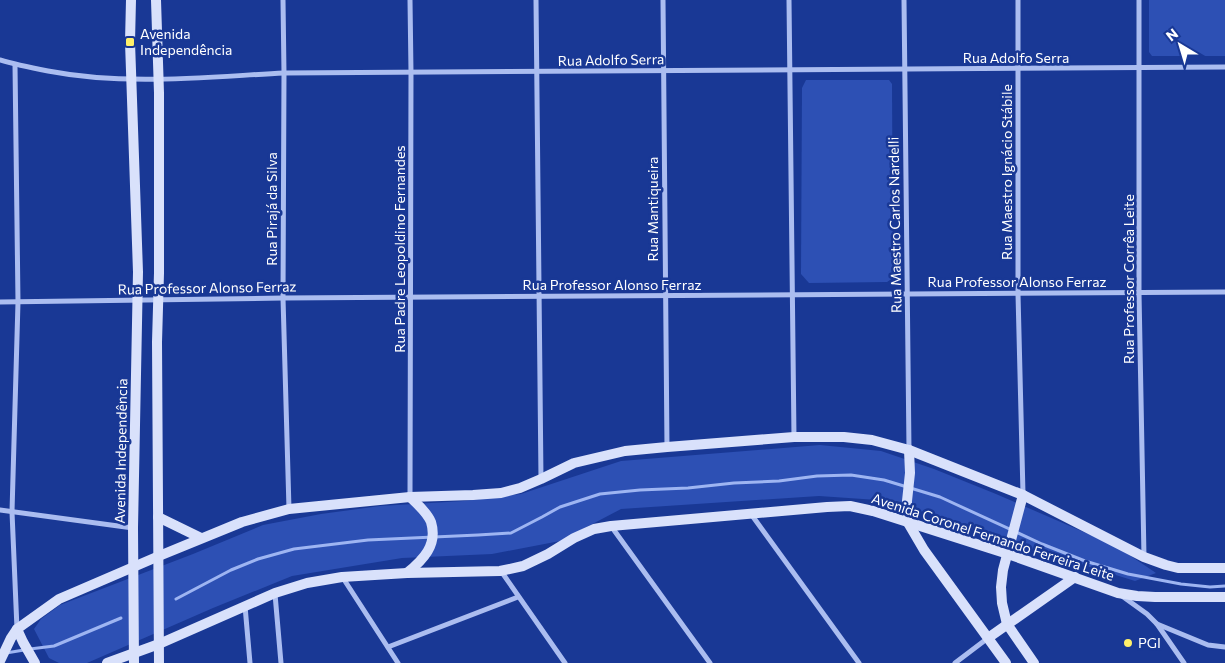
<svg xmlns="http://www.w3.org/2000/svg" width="1225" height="663" font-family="Commissioner,sans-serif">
  <rect width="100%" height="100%" fill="#193895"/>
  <g fill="#2d50b4">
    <path d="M1149,0H1225V56H1152L1149,52Z"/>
    <path d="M806,80H889L892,84L893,278L887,282L809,283L801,274L802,88Z"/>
    <path d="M820,445L881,451L934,469L996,494L1116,546L1156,573L1135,581L990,536L892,501L819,496L621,509L560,541L492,554L402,558L292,576L213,608L87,663H59L49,658L34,629L41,619L60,605L193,554L263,525L321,514L380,506L464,501L521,494L621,461Z"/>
  </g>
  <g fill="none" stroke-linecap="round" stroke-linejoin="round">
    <g stroke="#9eb5f2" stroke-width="3">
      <path d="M176,599L231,570L258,559L294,549L368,540L478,535L511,533L542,517L560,507L600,494L640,490L688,488L734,483L779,481L817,476L851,475L884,480L940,497L1042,544L1085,561L1128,574L1181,584L1210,587L1225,586"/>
      <path d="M30,649L54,646L121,618"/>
      <path d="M6,653L24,650"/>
    </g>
    <g stroke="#abbdf0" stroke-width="5">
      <path d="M283,0L284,73L283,298L289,509"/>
      <path d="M410,0L411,72L410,497"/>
      <path d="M536,0L541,479"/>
      <path d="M663,0L667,447"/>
      <path d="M789,0L794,437"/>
      <path d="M904,0L909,449"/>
      <path d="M1018,0V294L1023,494"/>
      <path d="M1139,0V293L1144,557"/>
      <path d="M0,60C16,65 32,68 48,71C126,86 205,77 284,73L1225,67"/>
      <path d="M15,65L18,302L12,512L17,629"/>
      <path d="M0,302L283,298L1225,292"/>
      <path d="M0,510L133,528"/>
      <path d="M751,514L859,663"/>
      <path d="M611,526L710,663"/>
      <path d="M501,571L565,663"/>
      <path d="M343,578L398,663"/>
      <path d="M275,594L281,663"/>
      <path d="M1122,596L1147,614L1157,624L1184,663"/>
      <path d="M245,606L250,663"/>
      <path d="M1157,624L1208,645L1225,647"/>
      <path d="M388,647L518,597"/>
      <path d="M955,663L988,638"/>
    </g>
    <g stroke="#d9e1fb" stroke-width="10">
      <path d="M131,0L130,42L138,272L133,528L134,663"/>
      <path d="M156,0L159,93V273L157,342L159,663"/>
      <path d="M909,450L910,473L907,501V521L924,550L1006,663"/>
      <path d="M1023,495L1003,570L1001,587L1002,603L1007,624L1034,663"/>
      <path d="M158,517L201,538"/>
      <path d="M407,573C423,560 438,545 431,522C427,512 417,504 410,497"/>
      <path d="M17,629L23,642L35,663"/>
      <path d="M988,638L1075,577"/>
      <path d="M0,661L11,638L17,629L59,599L159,556L242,522L289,509L410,497L473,495L501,493L520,488L541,479L574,463L625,451L667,447L794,437H844L872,440L909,450L1023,495L1144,557L1166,565L1178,568H1225"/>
      <path d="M107,663L159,644L275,593L307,583L342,577L407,573L500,571L523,566L548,554L574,538L594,529L611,526L827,507L850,506L873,511L1008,554L1118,593L1137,596L1155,597H1225"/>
    </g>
  </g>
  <g fill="#fff06a" stroke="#193895" stroke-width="2">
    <rect x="125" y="37" width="10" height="10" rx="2.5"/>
    <circle cx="1128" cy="643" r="5"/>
  </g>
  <g text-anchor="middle" stroke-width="5" stroke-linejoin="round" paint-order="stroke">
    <g font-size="14" fill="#fff" stroke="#193895" text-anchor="start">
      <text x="140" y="39">Avenida<tspan x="140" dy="16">Independência</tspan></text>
      <text x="1138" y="648">PGI</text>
    </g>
    <g font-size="14" fill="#fff" stroke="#193895">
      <text x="1016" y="63">Rua Adolfo Serra</text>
      <text transform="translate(611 60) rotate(-1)" y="5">Rua Adolfo Serra</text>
      <text transform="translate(1007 172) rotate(-90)" y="5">Rua Maestro Ignácio Stábile</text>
      <text transform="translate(272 209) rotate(-90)" y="5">Rua Pirajá da Silva</text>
      <text transform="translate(653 209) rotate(-90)" y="5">Rua Mantiqueira</text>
      <text transform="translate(895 225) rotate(-91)" y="5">Rua Maestro Carlos Nardelli</text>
      <text transform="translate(400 249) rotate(-90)" y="5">Rua Padre Leopoldino Fernandes</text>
      <text transform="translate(1129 279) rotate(-90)" y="5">Rua Professor Corrêa Leite</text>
      <text x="1017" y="287">Rua Professor Alonso Ferraz</text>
      <text x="612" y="290">Rua Professor Alonso Ferraz</text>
      <text transform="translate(207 288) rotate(-1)" y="5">Rua Professor Alonso Ferraz</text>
      <text transform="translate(121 451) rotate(-89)" y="5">Avenida Independência</text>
      <text transform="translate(993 537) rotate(18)" y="5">Avenida Coronel Fernando Ferreira Leite</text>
    </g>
  </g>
  <g transform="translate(1180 45) rotate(322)" stroke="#193895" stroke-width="4" paint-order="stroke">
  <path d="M0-4L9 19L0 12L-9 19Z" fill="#ffffff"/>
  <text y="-8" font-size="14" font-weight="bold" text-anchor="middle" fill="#ffffff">N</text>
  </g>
</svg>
